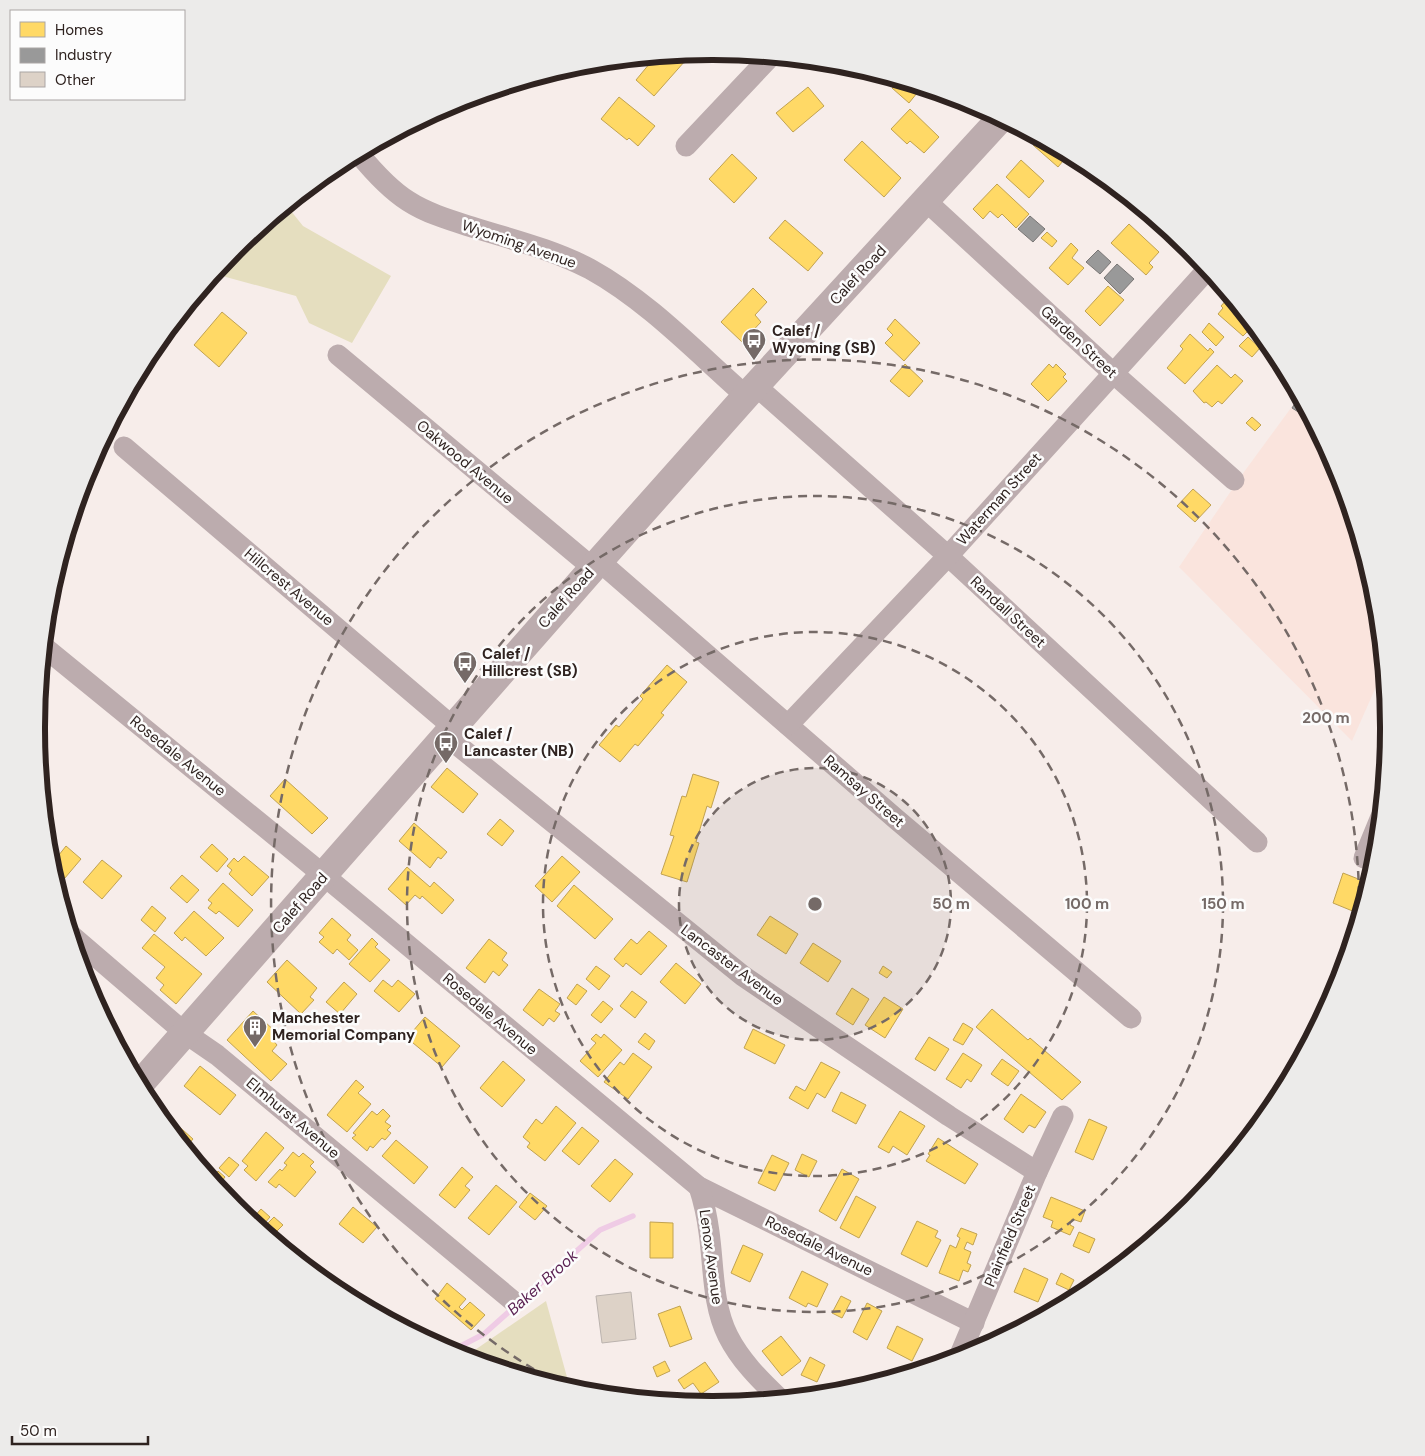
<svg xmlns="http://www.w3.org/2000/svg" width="1425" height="1456" font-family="'DM Sans',sans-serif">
  <rect width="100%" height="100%" fill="#f7edea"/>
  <path fill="#fae4dd" d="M1299,397L1337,469L1376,596L1383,671L1352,741L1179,567L1244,472Z"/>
  <g fill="#e5debf">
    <path d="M287,206L303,226L391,276L352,343L309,323L296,296L215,274L235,250Z"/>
    <path d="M546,1301L570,1388L466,1357L472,1352Z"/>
  </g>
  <g fill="#ffd966" stroke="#c1a251">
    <path d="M710,52H713L727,53L719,61Z"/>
    <path d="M678,55L685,61L654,96L636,80L655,57Z"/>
    <path d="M898,81L921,88L909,103L892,88Z"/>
    <path d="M808,87L824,106L793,132L776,113Z"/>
    <path d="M619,97L655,126L638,146L629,138L627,140L601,119Z"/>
    <path d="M910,109L939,137L924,153L910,141L907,144L891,129Z"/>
    <path d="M1039,139L1068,155L1058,167L1033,145Z"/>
    <path d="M862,141L901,178L884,197L844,160Z"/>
    <path d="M732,154L757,178L734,203L709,179Z"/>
    <path d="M1021,160L1044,181L1029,198L1006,177Z"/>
    <path d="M997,184L1029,214L1016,228L1002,214L998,218L990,211L983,219L973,209Z"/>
    <path d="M785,220L823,253L808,271L769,238Z"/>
    <path d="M1129,224L1159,252L1149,263L1153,267L1146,275L1111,243Z"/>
    <path d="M1047,232L1057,241L1052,247L1041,238Z"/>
    <path d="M1071,243L1078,250L1072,258L1084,268L1068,285L1049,268Z"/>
    <path d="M1108,286L1124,300L1100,326L1085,311Z"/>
    <path d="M753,288L767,302L755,315L761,322L742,342L721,322Z"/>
    <path d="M1228,298L1230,300L1231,299L1255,328L1252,331L1250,329L1243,336L1218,314L1223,308L1221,306Z"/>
    <path d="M222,312L247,333L219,367L194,345Z"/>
    <path d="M895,319L920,343L904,361L885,343L893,335L887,329Z"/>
    <path d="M1209,323L1224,337L1216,346L1202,332Z"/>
    <path d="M1190,334L1208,351L1210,348L1214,352L1185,384L1167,368L1183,349L1180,346Z"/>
    <path d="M1248,337L1260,348L1252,357L1239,346Z"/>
    <path d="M905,364L923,381L909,397L890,381Z"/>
    <path d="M1049,364L1053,368L1056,364L1066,374L1063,377L1067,381L1048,401L1031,384Z"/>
    <path d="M1217,365L1231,378L1235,374L1243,381L1222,404L1218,401L1212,407L1206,402L1204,403L1193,391Z"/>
    <path d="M1252,417L1261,425L1255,431L1246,423Z"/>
    <path d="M1193,489L1211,505L1195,522L1177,506Z"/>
    <path d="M667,665L687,682L661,713L664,715L638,746L635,744L620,762L599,745L616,725L619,727L643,699L640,696Z"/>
    <path d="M447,768L478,794L463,813L431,787Z"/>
    <path d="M693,774L719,782L711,808L707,806L696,842L699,843L687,882L661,874L674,836L670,835L682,796L686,797Z"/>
    <path d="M285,779L328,818L312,834L270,796Z"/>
    <path d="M500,819L514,831L502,846L487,834Z"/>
    <path d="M414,823L447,852L441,859L438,857L430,868L399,841Z"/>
    <path d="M46,825L55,833L47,842Z"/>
    <path d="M212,844L228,859L217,872L200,857Z"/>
    <path d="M66,846L81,859L59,885L56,883L51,865Z"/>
    <path d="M244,856L269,877L252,896L229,874L232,870L227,866L234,858L238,862Z"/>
    <path d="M562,856L580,872L552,902L535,886Z"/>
    <path d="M102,860L122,876L102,899L83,882Z"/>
    <path d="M407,867L430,887L434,882L454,900L442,914L422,896L420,899L415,895L406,905L388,889Z"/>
    <path d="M1343,873L1366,882L1355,912L1333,903Z"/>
    <path d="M182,875L199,890L187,903L170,888Z"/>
    <path d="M223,883L253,910L238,927L219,911L216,914L208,908L212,903L208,900Z"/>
    <path d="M574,885L613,919L595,939L557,906Z"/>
    <path d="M152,906L166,918L155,932L141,920Z"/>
    <path d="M194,911L224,938L206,956L185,937L182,941L174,933Z"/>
    <path d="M770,916L798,934L786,954L757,935Z"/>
    <path d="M332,918L351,935L347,940L358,950L349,960L337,949L333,954L319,942L324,937L319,933Z"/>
    <path d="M649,931L667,946L641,975L626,963L623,967L614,959L631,939L637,944Z"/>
    <path d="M154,934L202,974L176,1004L160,990L164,985L156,978L165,967L142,948Z"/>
    <path d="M372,938L378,944L375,947L390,960L370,982L349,964Z"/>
    <path d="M489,939L507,953L502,960L508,965L499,976L493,971L485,983L466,968Z"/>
    <path d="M813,943L841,961L828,982L800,963Z"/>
    <path d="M287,960L317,988L310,997L314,1000L301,1014L267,982Z"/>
    <path d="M676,963L701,984L685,1004L660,982Z"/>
    <path d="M596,966L610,976L599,990L586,979Z"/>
    <path d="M883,966L892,972L887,978L879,973Z"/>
    <path d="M383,980L392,987L398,980L415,994L399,1012L374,991Z"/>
    <path d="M344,982L357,994L340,1014L326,1002Z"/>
    <path d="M577,984L587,991L576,1005L567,998Z"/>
    <path d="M852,988L869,999L853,1025L836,1014Z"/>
    <path d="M539,989L560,1004L555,1011L560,1014L554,1022L549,1018L543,1026L523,1010Z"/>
    <path d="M632,991L647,1002L635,1018L620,1006Z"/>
    <path d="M884,997L903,1009L885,1038L865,1025Z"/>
    <path d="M603,1001L613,1009L601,1023L591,1015Z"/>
    <path d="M992,1009L1028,1040L1030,1038L1081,1082L1062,1100L976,1027Z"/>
    <path d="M253,1011L277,1033L272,1039L277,1045L272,1051L287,1064L271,1081L227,1040Z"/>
    <path d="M425,1017L460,1046L442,1067L407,1038Z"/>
    <path d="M963,1023L973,1029L963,1045L953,1040Z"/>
    <path d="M753,1029L785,1045L775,1064L744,1048Z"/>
    <path d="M645,1033L655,1041L649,1050L638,1042Z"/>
    <path d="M596,1034L601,1038L604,1034L622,1050L598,1077L580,1061L596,1043L591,1039Z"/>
    <path d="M929,1037L949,1049L935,1071L915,1059Z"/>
    <path d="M633,1053L652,1067L628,1099L604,1082L620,1062L624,1065Z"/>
    <path d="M963,1053L982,1065L971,1082L967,1079L961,1088L946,1079Z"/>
    <path d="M1002,1059L1019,1071L1008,1086L991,1074Z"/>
    <path d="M503,1061L525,1080L502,1107L480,1088Z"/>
    <path d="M821,1062L840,1072L825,1098L817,1093L808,1109L789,1098L796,1086L805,1091Z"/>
    <path d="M200,1066L236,1095L220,1115L184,1086Z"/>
    <path d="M356,1080L364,1087L358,1093L371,1104L347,1132L327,1115Z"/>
    <path d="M841,1092L866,1105L856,1124L832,1111Z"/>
    <path d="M1021,1094L1046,1112L1035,1128L1029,1125L1023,1133L1004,1119Z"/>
    <path d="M556,1106L576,1123L545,1161L527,1147L530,1143L523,1137L536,1119L542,1124Z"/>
    <path d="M383,1109L390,1116L385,1122L391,1126L387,1130L391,1133L385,1140L382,1138L373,1148L370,1146L367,1151L352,1138L356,1135L353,1133L372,1111L377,1115Z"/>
    <path d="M900,1111L925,1126L907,1155L893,1146L889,1153L878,1147Z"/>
    <path d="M164,1113L193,1139L186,1147L161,1117Z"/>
    <path d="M1089,1119L1107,1127L1093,1160L1075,1152Z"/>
    <path d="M582,1127L599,1141L579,1165L562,1151Z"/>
    <path d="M266,1132L284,1148L256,1181L244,1170L248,1166L242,1161Z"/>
    <path d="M938,1138L978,1164L965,1184L926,1161L930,1155L928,1154Z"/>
    <path d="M396,1140L428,1167L414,1184L382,1156Z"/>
    <path d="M293,1152L299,1157L303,1153L314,1162L310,1166L316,1172L295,1197L279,1184L276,1188L268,1182L280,1169L282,1171L287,1165L284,1163Z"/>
    <path d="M802,1154L817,1161L809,1177L795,1170Z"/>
    <path d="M772,1155L789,1163L775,1191L758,1183Z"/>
    <path d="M229,1157L239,1165L229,1177L219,1168Z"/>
    <path d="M615,1159L633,1174L610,1202L591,1186Z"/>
    <path d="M462,1167L473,1177L465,1186L470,1190L455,1208L439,1195Z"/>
    <path d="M842,1169L859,1179L836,1221L819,1211Z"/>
    <path d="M218,1171L225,1177L218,1186L212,1179Z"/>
    <path d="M496,1185L517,1202L489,1235L468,1218Z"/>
    <path d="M530,1193L547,1206L535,1220L519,1207Z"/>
    <path d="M856,1196L876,1207L859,1238L840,1228Z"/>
    <path d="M1051,1197L1085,1211L1081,1222L1072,1219L1070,1225L1074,1227L1070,1235L1051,1227L1053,1221L1043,1217Z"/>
    <path d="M353,1207L377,1227L363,1243L339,1224Z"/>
    <path d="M261,1209L270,1217L264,1224L254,1217Z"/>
    <path d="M274,1217L283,1225L277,1231L268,1223Z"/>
    <path d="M917,1221L938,1231L935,1237L941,1240L927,1267L901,1254Z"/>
    <path d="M650,1222L673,1223V1258H650Z"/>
    <path d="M961,1228L977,1234L973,1245L967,1242L964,1249L971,1252L967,1263L971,1265L968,1272L963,1270L959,1281L939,1273L950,1245L956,1248L960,1238L957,1236Z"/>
    <path d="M1079,1232L1095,1239L1089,1253L1073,1246Z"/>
    <path d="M743,1245L763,1254L750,1282L731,1273Z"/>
    <path d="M1024,1268L1048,1279L1038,1302L1014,1292Z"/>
    <path d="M802,1271L828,1284L817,1307L808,1303L806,1307L789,1298Z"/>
    <path d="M1061,1273L1074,1280L1069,1290L1056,1284Z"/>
    <path d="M447,1283L466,1299L459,1307L462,1310L470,1302L485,1315L471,1330L435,1299Z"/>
    <path d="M841,1296L851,1301L842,1318L832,1313Z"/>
    <path d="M867,1303L882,1311L867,1340L853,1332Z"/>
    <path d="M680,1306L692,1339L670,1347L658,1314Z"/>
    <path d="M897,1326L923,1339L912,1361L887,1348Z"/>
    <path d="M781,1336L801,1361L782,1376L762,1351Z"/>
    <path d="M810,1357L825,1365L817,1382L801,1375Z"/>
    <path d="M665,1361L670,1371L657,1377L653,1367Z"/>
    <path d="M705,1362L719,1382L701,1394L693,1383L684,1389L678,1380Z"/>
  </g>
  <g fill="#999" stroke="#797675">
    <path d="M1030,216L1045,229L1033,242L1018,229Z"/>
    <path d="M1098,250L1111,262L1100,274L1086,262Z"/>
    <path d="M1117,264L1134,279L1120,294L1104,278Z"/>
    <path d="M1299,397L1311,420L1292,408Z"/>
  </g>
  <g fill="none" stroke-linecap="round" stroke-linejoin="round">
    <path stroke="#efcbe5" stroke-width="5.5" d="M451,1351L484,1334L600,1230L633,1216"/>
  </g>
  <path fill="#ddd2c7" stroke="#bbb3ae" d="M631,1292L636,1339L602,1343L596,1296Z"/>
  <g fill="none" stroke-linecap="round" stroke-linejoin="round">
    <g stroke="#bcacae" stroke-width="21">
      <path d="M686,146L770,57"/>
      <path d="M359,154C373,171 389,189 408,201C428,214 453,221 475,228C514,240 554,250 590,269C648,301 697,353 746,396"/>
      <path d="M926,201L1113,373L1234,480"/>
      <path d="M338,355L593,568"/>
      <path d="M756,386L948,556L1257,842"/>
      <path d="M124,447L453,727"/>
      <path d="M599,561L896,819L1131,1018"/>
      <path d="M44,647L310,864L699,1187L974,1323"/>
      <path d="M788,725L948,556L1207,270"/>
      <path d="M445,735L743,976L949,1116L1037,1172"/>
      <path d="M1375,862L1364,858L1380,819"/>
      <path d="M72,936L185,1033L217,1055L513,1301"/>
      <path d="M699,1187C704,1202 707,1217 709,1232C714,1267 712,1304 728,1336C740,1360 760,1380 779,1398"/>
      <path d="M959,1357L1037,1172L1063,1116"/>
    </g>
    <path stroke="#bcacae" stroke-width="28" d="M140,1084L593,568L746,396L1000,119"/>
  </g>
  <circle cx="815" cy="904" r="136" fill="#756a67" fill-opacity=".12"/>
  <g fill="none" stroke="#756a67" stroke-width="2.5" stroke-dasharray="9 6">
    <circle cx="815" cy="904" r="136"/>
    <circle cx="815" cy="904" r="272"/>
    <circle cx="815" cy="904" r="408"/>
    <path d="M560 1384A544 544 0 1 1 1359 913"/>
  </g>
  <defs>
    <g id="bus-pin" transform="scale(1.25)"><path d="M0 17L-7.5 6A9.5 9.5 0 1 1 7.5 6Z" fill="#756a67" stroke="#fcfcfc"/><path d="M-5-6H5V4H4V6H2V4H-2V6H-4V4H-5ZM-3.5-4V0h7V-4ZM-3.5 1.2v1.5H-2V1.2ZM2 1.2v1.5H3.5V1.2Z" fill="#fff"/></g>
    <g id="building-pin" transform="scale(1.25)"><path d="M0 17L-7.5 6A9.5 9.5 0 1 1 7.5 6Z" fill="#756a67" stroke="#fcfcfc"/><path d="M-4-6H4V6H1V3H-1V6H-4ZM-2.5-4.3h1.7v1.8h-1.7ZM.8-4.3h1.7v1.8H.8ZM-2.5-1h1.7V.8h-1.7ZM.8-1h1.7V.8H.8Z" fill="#fff"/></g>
  </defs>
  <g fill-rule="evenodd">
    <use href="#bus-pin" x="754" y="340"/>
    <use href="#bus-pin" x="465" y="663"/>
    <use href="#bus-pin" x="446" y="743"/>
    <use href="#building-pin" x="255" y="1027"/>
  </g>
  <g text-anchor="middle" stroke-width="5" stroke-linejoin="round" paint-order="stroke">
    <g font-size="15" fill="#2f2320" stroke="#fcfcfc">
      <text transform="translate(519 244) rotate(19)" y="5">Wyoming Avenue</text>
      <text transform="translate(858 275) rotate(-47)" y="5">Calef Road</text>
      <text transform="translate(1079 342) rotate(43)" y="5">Garden Street</text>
      <text transform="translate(465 462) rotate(40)" y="5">Oakwood Avenue</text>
      <text transform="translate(999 499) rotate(-48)" y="5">Waterman Street</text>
      <text transform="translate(289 587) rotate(40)" y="5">Hillcrest Avenue</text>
      <text transform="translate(566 598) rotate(-48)" y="5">Calef Road</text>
      <text transform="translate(1008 612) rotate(43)" y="5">Randall Street</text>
      <text transform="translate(178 756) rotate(39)" y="5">Rosedale Avenue</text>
      <text transform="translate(864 791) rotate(41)" y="5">Ramsay Street</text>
      <text transform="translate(300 903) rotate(-49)" y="5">Calef Road</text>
      <text transform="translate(732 965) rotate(37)" y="5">Lancaster Avenue</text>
      <text transform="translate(490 1014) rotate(40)" y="5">Rosedale Avenue</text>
      <text transform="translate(293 1118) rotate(40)" y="5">Elmhurst Avenue</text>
      <text transform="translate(1010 1236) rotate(-67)" y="5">Plainfield Street</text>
      <text transform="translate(819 1246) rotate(26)" y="5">Rosedale Avenue</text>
      <text transform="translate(711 1257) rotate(82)" y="5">Lenox Avenue</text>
    </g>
    <g font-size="15" font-weight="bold" fill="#2f2320" stroke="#fcfcfc" text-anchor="start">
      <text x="772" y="336">Calef /<tspan x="772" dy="17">Wyoming (SB)</tspan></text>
      <text x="482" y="659">Calef /<tspan x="482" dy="17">Hillcrest (SB)</tspan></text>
      <text x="464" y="739">Calef /<tspan x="464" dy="17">Lancaster (NB)</tspan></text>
      <text x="272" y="1023">Manchester<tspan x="272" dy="17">Memorial Company</tspan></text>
    </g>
    <g font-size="16" font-style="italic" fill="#5d2555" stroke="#fcfcfc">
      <text transform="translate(542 1282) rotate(-42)" y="6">Baker Brook</text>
    </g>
  </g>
  <path d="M0 0H1425V1456H0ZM712 60H713A667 667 0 0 1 1380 727V729A667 667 0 0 1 713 1396H712A667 667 0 0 1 45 729V727A667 667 0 0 1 712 60Z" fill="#ecebea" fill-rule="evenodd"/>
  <path fill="none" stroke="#2f2320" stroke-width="6" d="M712 60H713A667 667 0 0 1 1380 727V729A667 667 0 0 1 713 1396H712A667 667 0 0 1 45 729V727A667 667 0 0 1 712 60Z"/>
  <circle cx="815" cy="904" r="8" fill="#756a67" stroke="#fcfcfc" stroke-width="2.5"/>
  <g font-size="15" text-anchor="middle" font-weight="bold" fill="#756a67" stroke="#fcfcfc" stroke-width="5" stroke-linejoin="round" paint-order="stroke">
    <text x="1326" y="723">200 m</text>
    <text x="951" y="909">50 m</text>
    <text x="1087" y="909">100 m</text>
    <text x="1223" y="909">150 m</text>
  </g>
  <rect x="10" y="10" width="175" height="90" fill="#fcfcfc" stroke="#aaa5a4"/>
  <rect x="20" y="22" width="25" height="15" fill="#ffd966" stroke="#aaa5a4"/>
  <text x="55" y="35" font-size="15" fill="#2f2320">Homes</text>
  <rect x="20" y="48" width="25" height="15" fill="#999999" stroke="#aaa5a4"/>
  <text x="55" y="60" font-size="15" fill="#2f2320">Industry</text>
  <rect x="20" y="72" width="25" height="15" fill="#ddd2c7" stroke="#aaa5a4"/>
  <text x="55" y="85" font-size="15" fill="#2f2320">Other</text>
  <path d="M12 1436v8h136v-8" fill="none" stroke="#2f2320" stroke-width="2.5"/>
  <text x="20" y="1436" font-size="15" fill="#2f2320" stroke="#fcfcfc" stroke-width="4" paint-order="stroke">50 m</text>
</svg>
